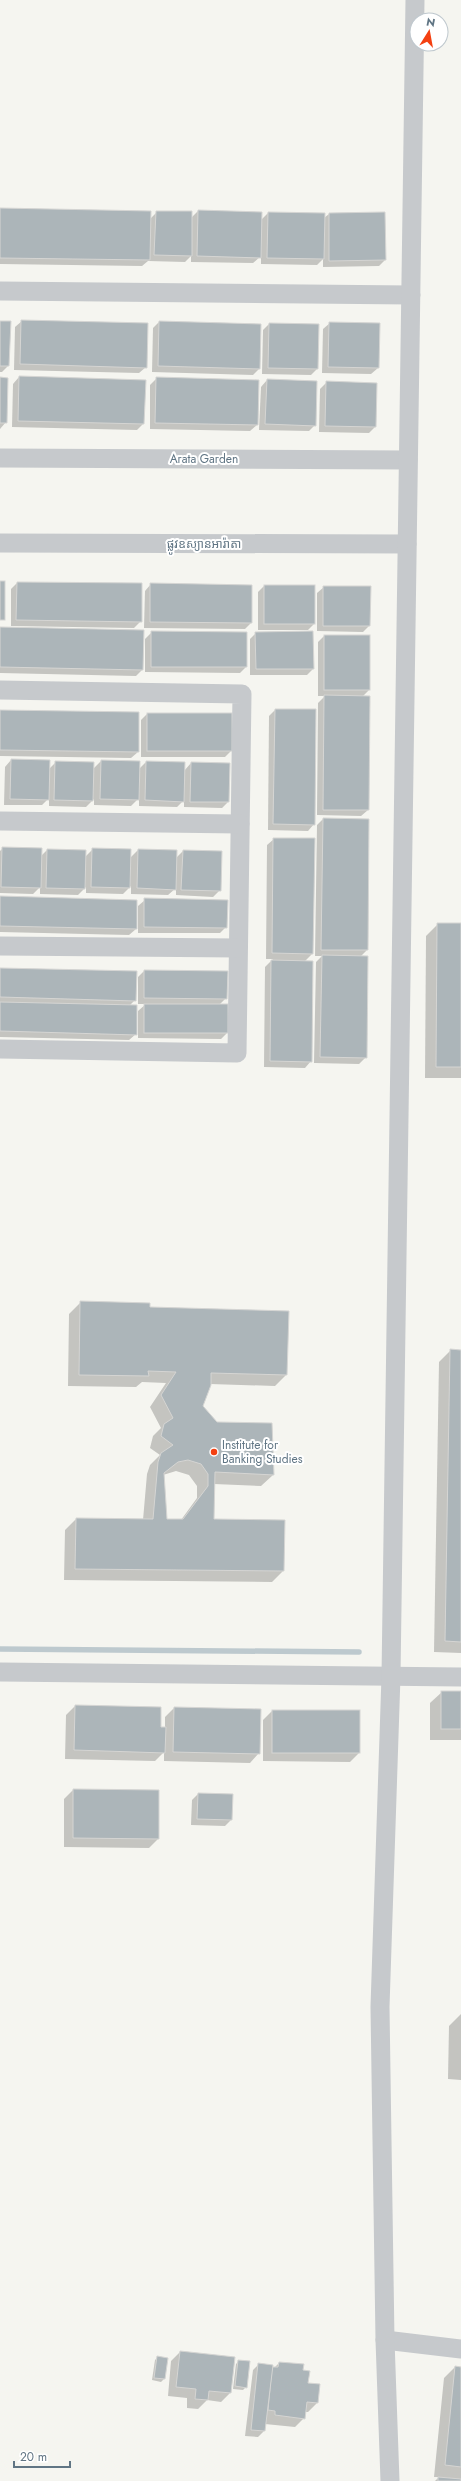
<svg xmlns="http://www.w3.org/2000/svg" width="461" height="2481" font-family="Jost,'Noto Sans Khmer',sans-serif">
  <rect width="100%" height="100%" fill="#f5f5f0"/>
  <g fill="#0003" fill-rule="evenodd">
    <path d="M0,209L150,219L157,212L191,218L198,211L261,213V220L268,213L324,218L329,214L385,260L379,266L323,267V259L317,265L261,264V256L253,263L191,262V256L185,262L148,261L142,266L0,264Z"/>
    <path d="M22,321L146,367L139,373L14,370L15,327Z"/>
    <path d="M0,322L8,366L2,372H0Z"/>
    <path d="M159,322L259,369L253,375L152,372L153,328Z"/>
    <path d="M330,323L378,368L371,374L322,373L323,329Z"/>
    <path d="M269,324L317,369L311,375L262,374L263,330Z"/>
    <path d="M19,377L143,424L137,430L12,427L13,384Z"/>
    <path d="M0,378L6,422L0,429Z"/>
    <path d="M157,378L258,381L257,425L250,431L150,429V385Z"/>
    <path d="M267,380L316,382L315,425L309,431L259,430L261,387Z"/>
    <path d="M327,382L376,384L375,427L369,433L319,432L320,389Z"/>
    <path d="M17,583L141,621L134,628L11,626V589Z"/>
    <path d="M151,584L251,623L245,629L144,628L145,591Z"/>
    <path d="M264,586L314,624L308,630H258V592Z"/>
    <path d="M324,587L369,626L363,632L317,631V593Z"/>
    <path d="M0,628L142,670L136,676L0,673Z"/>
    <path d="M152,632L246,633V667L240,673L145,672V639Z"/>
    <path d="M256,633L313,669L307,675H250V639Z"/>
    <path d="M324,636L369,690L362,697L368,810L361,816L317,815L318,703L325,696H318V642Z"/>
    <path d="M275,710L314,824L308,831L268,830L269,716Z"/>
    <path d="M0,711L138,713V752L131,758L0,756Z"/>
    <path d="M147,714H231V751L225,757H141V720Z"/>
    <path d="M11,760L49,769L56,762L93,769L101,761L138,770L146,762L184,771L191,763L229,764L228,802L222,808L184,807V800L177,807L139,806V798L131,806L94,805V799L86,807L49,806V798L42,805H4L5,767Z"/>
    <path d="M323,819L368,820L367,950L360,957L366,1057L359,1064L314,1063L316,962L322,956H315L317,825Z"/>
    <path d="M274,839L312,954L305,961L311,1061L305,1068L264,1067L265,967L273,959H266L267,845Z"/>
    <path d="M3,848L40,857L47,850L85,857L93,849L130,858L138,850L175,859L183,851L221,852L220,890L213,897L176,895V888L168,895L131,894V886L123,894L86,893V887L78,895L40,894V887L33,894L0,893V851Z"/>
    <path d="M0,897L136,901V929L129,935L0,932Z"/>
    <path d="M145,900L226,927L220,933H138V906Z"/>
    <path d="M438,924H461V1078H425L426,936Z"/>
    <path d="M0,969L135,1000L129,1006L136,1034L129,1040L0,1037Z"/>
    <path d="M144,971L226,998L219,1005L227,1033L221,1039L138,1038V1011L146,1004H138V977Z"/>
    <path d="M81,1302L149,1308L286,1375L275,1386L210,1384L202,1406L216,1423L273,1475L261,1486L214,1484L213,1520L283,1571L272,1582L64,1580L65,1530L76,1519L143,1520L147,1474L150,1465L160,1455L150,1448L153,1436L161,1428L150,1407L166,1383L142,1382L136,1387L68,1386L69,1314ZM176,1471L189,1475L197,1486V1498L181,1520H166L163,1475Z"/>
    <path d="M451,1350L461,1351V1653L434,1652L439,1362Z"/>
    <path d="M442,1692H461V1740H430V1703Z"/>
    <path d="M75,1706L160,1728H165V1717L174,1708L260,1710L259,1753L250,1763L164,1761V1752L155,1761L65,1759L66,1715Z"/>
    <path d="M272,1711L359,1753L350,1762L263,1761V1720Z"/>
    <path d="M73,1790L158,1839L149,1848L64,1847V1799Z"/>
    <path d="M198,1794L231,1820L225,1826L191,1825L192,1800Z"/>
    <path d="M461,2014V2080L448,2079L449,2026Z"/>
    <path d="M180,2352L230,2393L221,2402L207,2400L198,2409L187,2408V2398L168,2396L171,2361Z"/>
    <path d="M158,2357L164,2379L161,2382L152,2380L155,2360Z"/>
    <path d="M239,2361L246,2387L243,2390L233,2389L236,2364Z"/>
    <path d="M279,2363L302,2371L317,2403L308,2412H305L304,2418L295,2427L265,2424L264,2431L258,2437L245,2436L253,2370L259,2364L274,2368Z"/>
    <path d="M455,2367L461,2368V2481H435L439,2477H434L444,2378Z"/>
  </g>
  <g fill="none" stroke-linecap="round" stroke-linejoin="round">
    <path stroke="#bdc9ce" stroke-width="5.5" d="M0,1649L359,1652"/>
  </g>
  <g fill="#acb5b9" stroke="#d5d5d3" fill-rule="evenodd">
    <path d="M0,208L151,211L150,260L0,258Z"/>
    <path d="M198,210L262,212L261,258L197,256Z"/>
    <path d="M156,211H192V256L154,255Z"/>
    <path d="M268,212L325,213L324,259L267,258Z"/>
    <path d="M385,212L386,260L329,261V213Z"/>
    <path d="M21,320L148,323L147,368L20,364Z"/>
    <path d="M0,321H11L9,366H0Z"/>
    <path d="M159,321L261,324L260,369L158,366Z"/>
    <path d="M329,322L380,323L379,368L328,367Z"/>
    <path d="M269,323L319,324L318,369L268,368Z"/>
    <path d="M19,376L146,380L144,424L18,421Z"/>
    <path d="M0,377L8,378L7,423H0Z"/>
    <path d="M156,377L259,380L258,425L155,423Z"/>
    <path d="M267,379L317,381L316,426L265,424Z"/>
    <path d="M326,381L377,383L376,427L325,426Z"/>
    <rect x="0" y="581" width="5" height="39"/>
    <path d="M17,582L142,583V622L16,620Z"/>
    <path d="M150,583L252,585V623L150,622Z"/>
    <rect x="264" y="585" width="51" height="39"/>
    <path d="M323,586H371L370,626H323Z"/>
    <path d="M0,627L144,630L143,670L0,667Z"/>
    <path d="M151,631L247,632V667H151Z"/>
    <path d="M313,631L314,669H256L255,632Z"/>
    <rect x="324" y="635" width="46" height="55"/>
    <path d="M324,695L370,696L369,810H323Z"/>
    <path d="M275,709H316L315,825L273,824Z"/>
    <path d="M0,710L139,712V752L0,750Z"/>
    <rect x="147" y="713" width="85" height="38"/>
    <path d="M11,759L50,760L49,800L10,799Z"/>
    <path d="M101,760L140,761L139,800L100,799Z"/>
    <path d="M55,761L94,762L93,801L54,800Z"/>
    <path d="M146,761L185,762L184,802L145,800Z"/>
    <path d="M191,762L230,763L229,802H190Z"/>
    <path d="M323,818L369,819L368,950H321Z"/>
    <path d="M273,838H315L313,954L272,953Z"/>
    <path d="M2,847L42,848L41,888L1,887Z"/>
    <path d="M92,848L131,849L130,888L91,887Z"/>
    <path d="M47,849L86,850L85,889L46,888Z"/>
    <path d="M138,849L177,850L176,890L137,888Z"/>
    <path d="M183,850L222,851L221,891L181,890Z"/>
    <path d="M0,896L137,900V929L0,926Z"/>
    <path d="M144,898L228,900L227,928L144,927Z"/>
    <path d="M437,923H461V1067H436Z"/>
    <path d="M322,955L368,956L367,1058L320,1057Z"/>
    <path d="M271,960L313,961L312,1062L270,1061Z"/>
    <path d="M0,968L137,971L136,1001L0,997Z"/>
    <path d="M144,970L228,971L227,999L144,998Z"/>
    <path d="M0,1002L137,1005V1035L0,1031Z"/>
    <rect x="144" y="1004" width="84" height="29"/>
    <path d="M80,1301L150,1303V1307L289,1311L287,1375L211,1373V1385L203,1406L217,1422L272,1423L274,1475L215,1472L214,1519L285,1520L284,1571L75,1569L76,1518L153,1519L158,1462L161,1453L173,1445L161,1436L164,1424L173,1418L161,1395L176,1372L148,1371L149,1376L79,1375ZM188,1460L201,1464L208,1474V1486L183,1519H167L164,1473L178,1462Z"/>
    <path d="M450,1349L461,1350V1642L445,1641Z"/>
    <rect x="441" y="1691" width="20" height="38"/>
    <path d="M75,1705L161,1707V1727H166L165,1753L74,1750Z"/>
    <path d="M174,1707L261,1709L260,1754L173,1752Z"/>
    <rect x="272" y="1710" width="88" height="43"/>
    <path d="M73,1789L159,1790V1839L73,1838Z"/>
    <path d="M198,1793L233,1794L232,1820L197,1819Z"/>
    <path d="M180,2351L235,2357L231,2393L209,2391L208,2400L195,2399L196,2389L176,2387Z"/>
    <path d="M157,2356L168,2358L165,2379L154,2378Z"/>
    <path d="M238,2360L250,2361L247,2388L235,2386Z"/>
    <path d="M279,2362L304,2364L303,2370L310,2371L308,2383L320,2384L318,2403L307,2402L305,2419L275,2415V2411L268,2410L272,2367H278Z"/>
    <path d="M258,2363L273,2365L265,2431L251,2430Z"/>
    <path d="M455,2366L461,2367V2467L445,2465Z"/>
    <path d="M438,2477L461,2479V2481H438Z"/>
  </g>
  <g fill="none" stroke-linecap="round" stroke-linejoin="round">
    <g stroke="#c6c9cc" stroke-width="19">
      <path d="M0,291L411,295"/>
      <path d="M0,458L408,460"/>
      <path d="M0,543L407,544"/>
      <path d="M0,690L242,694L237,1053L0,1049"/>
      <path d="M0,821L240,824"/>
      <path d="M0,946L238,948"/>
      <path d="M0,1672L461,1677"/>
      <path d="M385,2340L461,2349"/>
      <path d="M390,2481L385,2340L380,2007L391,1676L415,0"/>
    </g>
  </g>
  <circle fill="#f44011" stroke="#fff" stroke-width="1.5" cx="214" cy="1452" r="4"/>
  <g text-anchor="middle" stroke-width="4" stroke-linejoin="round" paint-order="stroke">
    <g font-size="12" fill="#607584" stroke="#fff">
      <text x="204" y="463">Arata Garden</text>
      <text x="204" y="548">ផ្លូវឧស្យានអារ៉ាតា</text>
    </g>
    <g font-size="12" fill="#607584" stroke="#fff" text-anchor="start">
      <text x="222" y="1449">Institute for<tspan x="222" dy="14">Banking Studies</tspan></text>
    </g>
  </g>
  <g transform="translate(429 32) rotate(11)"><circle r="19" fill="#ffffff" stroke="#bfc8ce"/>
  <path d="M0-3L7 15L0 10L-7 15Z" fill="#f44011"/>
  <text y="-6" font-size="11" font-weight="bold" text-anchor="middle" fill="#607584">N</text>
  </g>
  <path d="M14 2461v6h56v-6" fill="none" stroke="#607584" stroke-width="2"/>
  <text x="20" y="2461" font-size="12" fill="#607584" stroke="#ffffff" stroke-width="3" paint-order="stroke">20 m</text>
</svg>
